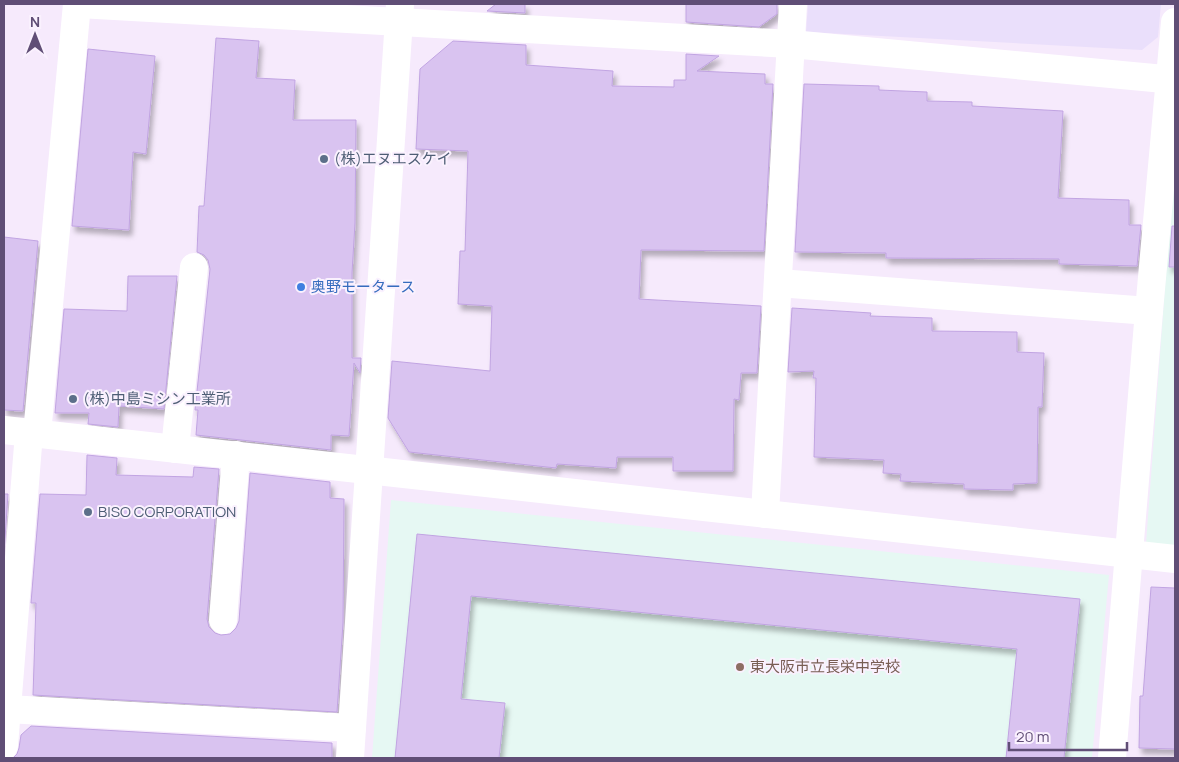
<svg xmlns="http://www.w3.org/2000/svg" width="1179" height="762" font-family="Manrope,'Noto Sans JP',sans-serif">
  <defs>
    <filter id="shadow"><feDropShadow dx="3" dy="5.5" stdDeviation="2.5" flood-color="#0004"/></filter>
  </defs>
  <rect width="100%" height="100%" fill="#f6eafc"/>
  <path fill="#eadffb" d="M808,4H1161L1158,37L1142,50L806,32Z"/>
  <g fill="#e6f8f3">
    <path d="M1175,151V547L1146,544Z"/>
    <path d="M391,500L1109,575L1092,758H372Z"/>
  </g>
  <g fill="#d9c3f0" stroke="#c1a4e2" filter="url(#shadow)">
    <path d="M496,4H525V13L487,11Z"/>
    <path d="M686,4H777V14L759,27L686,22Z"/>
    <path d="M216,38L259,41L256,78L295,80L293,120H356L355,223L352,273V358H361L360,373L354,363L349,436L331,435V450L196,435L198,410H195L210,269L208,260L204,255L197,252L199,206H204Z"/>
    <path d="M453,41L526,45V65L613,71L612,86L674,87V80H686V54L719,56L697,71L765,74V84H773L764,251L641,250L639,299L761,306L757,373H741L739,400L734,399L733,471H673V457H617L616,468L557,464L556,468L409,452L388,418L392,361L490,371L492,306L458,304L460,251H465L468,151L416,149L420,69Z"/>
    <path d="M88,49L155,56L146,154L133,152L129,230L72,226Z"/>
    <path d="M804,84L879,86V90L927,92V101L972,102V106L1063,111L1058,198L1129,200V225H1141L1137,266L1059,264V259L886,258V253L795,252Z"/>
    <path d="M1172,226H1175V267H1169Z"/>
    <path d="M4,237L38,241L23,411L4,410Z"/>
    <path d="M128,276H177L164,409L119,406L118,427L88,424L89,413H55L64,309L127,311Z"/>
    <path d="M792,308L871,313L870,316L932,318V331L1017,332V352L1044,353L1042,407H1038L1037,483L1013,484V490L964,489V484L900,481L901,474L883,473L884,460L814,457L816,378H813L814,371L788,372Z"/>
    <path d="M87,455L117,458L116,475L193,477L194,467L219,469L207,619L209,627L215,633L221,635L230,634L236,628L239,621L250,473L330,482V498L344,499L343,623L337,712L33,695L36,603H31L40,494L86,495Z"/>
    <path d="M4,494H8L4,553Z"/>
    <path d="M417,534L1080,599L1064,758H1006L1017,649L471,596L461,699L505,703L499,758H395Z"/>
    <path d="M1151,587L1175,588V749L1139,748L1140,696H1143Z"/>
    <path d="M31,726L332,743V758H13L17,754L19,748L21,735Z"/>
  </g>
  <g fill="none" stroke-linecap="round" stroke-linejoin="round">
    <g stroke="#fff" stroke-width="28">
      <path d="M79,4L791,44L1175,80"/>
      <path d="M778,283L1149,311"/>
      <path d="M4,430L1175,559"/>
      <path d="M37,434L77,4"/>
      <path d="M175,449L194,267"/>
      <path d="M765,514L793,4"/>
      <path d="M223,620L236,455"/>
      <path d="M7,709L352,728"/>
      <path d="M4,746L29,433"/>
      <path d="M350,758L400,4"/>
      <path d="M1112,758L1149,311L1175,22"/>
    </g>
  </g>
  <g fill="#5c6f8a" stroke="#faf1fe" stroke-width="2">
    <circle cx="324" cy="159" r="5"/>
    <circle cx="73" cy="399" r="5"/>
    <circle cx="88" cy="512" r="5"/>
  </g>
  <circle fill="#3f7fe0" stroke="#faf1fe" stroke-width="2" cx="301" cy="287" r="5"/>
  <circle fill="#8d6e63" stroke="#faf1fe" stroke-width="2" cx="740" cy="667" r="5"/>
  <g text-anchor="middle" stroke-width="4" stroke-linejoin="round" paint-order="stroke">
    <g font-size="15" fill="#4e5e75" stroke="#faf1fe" text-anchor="start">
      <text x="334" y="164">(株)エヌエスケイ</text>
      <text x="83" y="404">(株)中島ミシン工業所</text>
      <text x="98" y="517">BISO CORPORATION</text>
    </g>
    <g font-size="15" fill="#366cbe" stroke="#faf1fe" text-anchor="start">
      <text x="311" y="292">奥野モータース</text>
    </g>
    <g font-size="15" fill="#785e54" stroke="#faf1fe" text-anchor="start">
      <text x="750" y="672">東大阪市立長栄中学校</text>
    </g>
  </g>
  <rect width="1179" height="762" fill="none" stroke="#604e76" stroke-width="10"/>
  <g transform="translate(35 35)" stroke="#faf1fe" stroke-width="4" paint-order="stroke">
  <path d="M0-4L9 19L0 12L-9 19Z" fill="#604e76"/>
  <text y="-8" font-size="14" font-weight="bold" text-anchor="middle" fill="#604e76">N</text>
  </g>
  <path d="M1009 742v8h118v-8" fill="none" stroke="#604e76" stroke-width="2.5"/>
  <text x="1016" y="742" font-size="15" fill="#604e76" stroke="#faf1fe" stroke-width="4" paint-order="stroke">20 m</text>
</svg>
